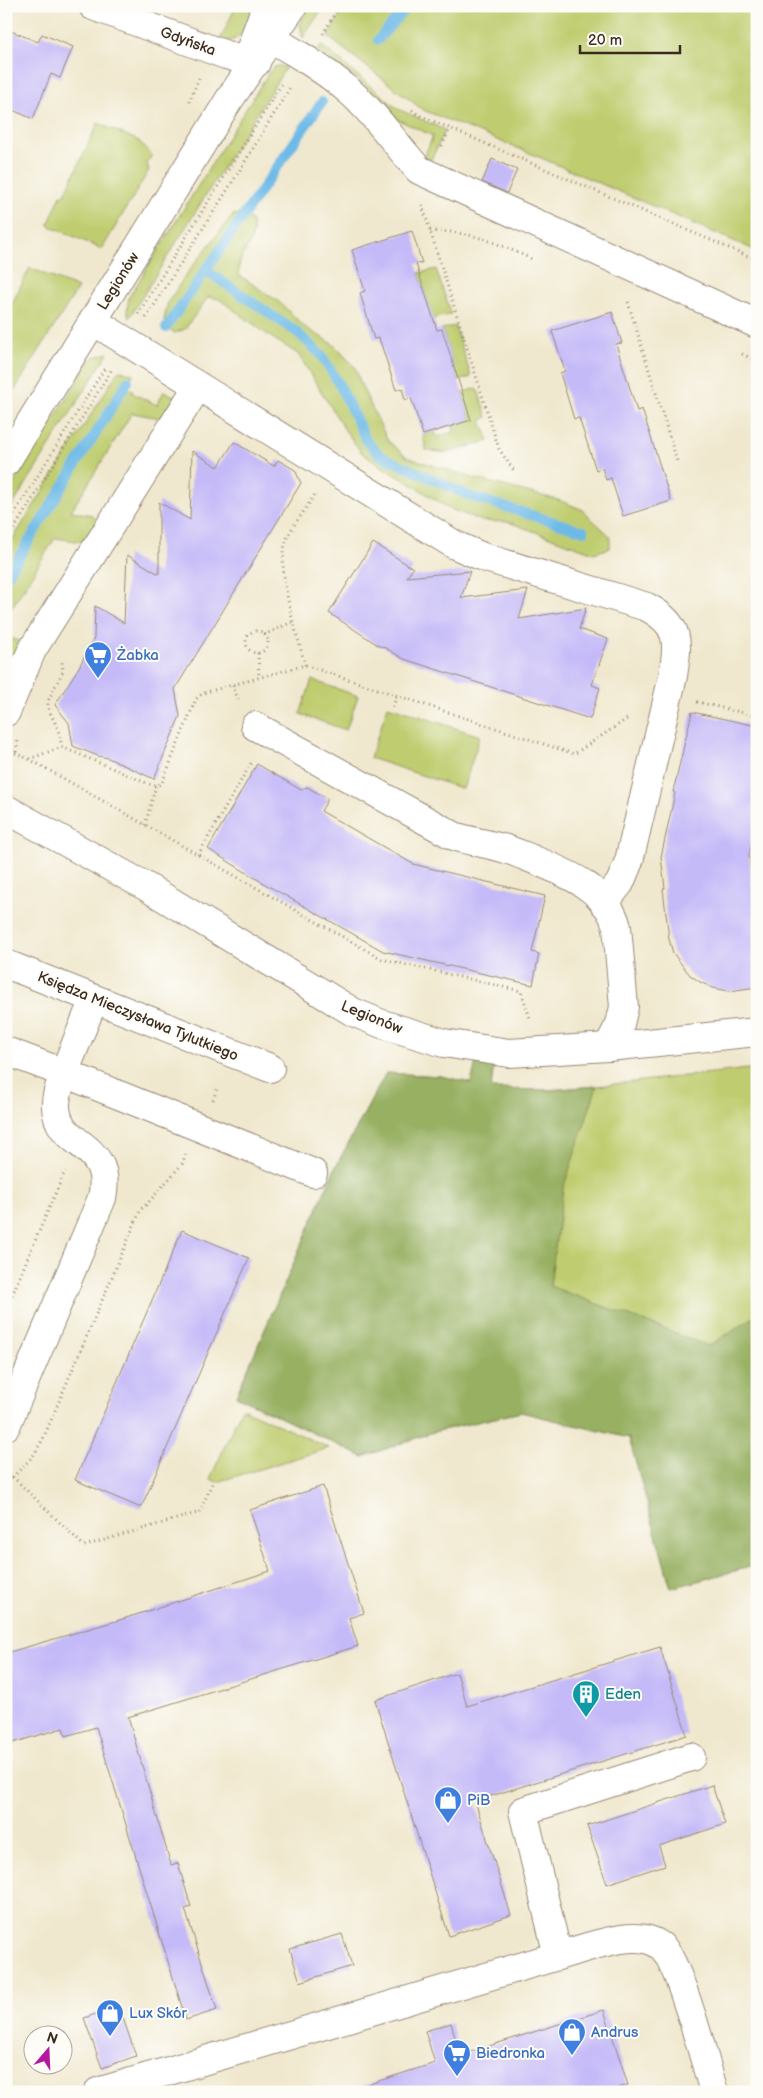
<svg xmlns="http://www.w3.org/2000/svg" width="763" height="2098" font-family="'Balsamiq Sans',sans-serif">
  <rect width="100%" height="100%" fill="#fdfcf7"/>
  <filter id="ink" filterUnits="userSpaceOnUse"><feTurbulence type="fractalNoise" baseFrequency=".02" numOctaves="2"/><feDisplacementMap in="SourceGraphic" scale="10" xChannelSelector="R" yChannelSelector="G"/><feConvolveMatrix kernelMatrix="1 2 1 2 8 2 1 2 1" color-interpolation-filters="sRGB"/></filter>
  <filter id="wash" filterUnits="userSpaceOnUse"><feTurbulence type="fractalNoise" baseFrequency=".0096" numOctaves="4" result="noise"/><feDisplacementMap in="SourceGraphic" scale="20" xChannelSelector="R" yChannelSelector="G"/><feGaussianBlur stdDeviation="1.12" result="paint"/><feColorMatrix in="noise" values="0 0 0 0 0 0 0 0 0 0 0 0 0 0 0 0 0 1.4 0 .05"/><feComposite in="paint" operator="in"/></filter>
  <g filter="url(#wash)">
    <rect width="100%" height="100%" fill="#f0e8ce"/>
    <g fill="#bfcd6f" stroke="#7d7c46">
      <path d="M236,6H253C245,26 244,43 219,42Z"/>
      <path d="M307,6H324L303,38L300,25Z"/>
      <path d="M346,6H757V251L525,151L423,110L327,36Z"/>
      <path d="M321,45L398,109L445,130L431,160L424,157L433,136L390,116L363,84L318,51Z"/>
      <path d="M279,66L286,67L129,318L127,310L129,297L269,72L274,67Z"/>
      <path d="M98,123L139,141L152,155L147,163L149,170L102,249L48,225L61,195L64,196Z"/>
      <path d="M245,213C262,229 249,243 241,259C239,264 239,270 239,275L279,302L306,328L333,344L355,367L362,387L388,441L407,457L473,478L558,500L581,509L610,536V548L594,553L508,522L482,521L448,508L413,485L380,466L362,453L345,430L298,354L271,337L219,299L208,297L185,329L175,333L166,328L164,319L168,302L188,272L233,215Z"/>
      <path d="M30,268L78,288L6,404V315Z"/>
      <path d="M436,269L451,314L433,319L419,273Z"/>
      <path d="M455,326L471,377L458,381L442,329Z"/>
      <path d="M108,353L6,516V496L87,365L94,357Z"/>
      <path d="M119,370L133,374L127,388L133,390L132,393L157,405L164,391L176,397L163,416L160,418L132,413L71,511L92,515L97,520L87,540L83,542L55,538L6,617V550Z"/>
      <path d="M477,388L487,417L481,421L489,441L446,453L426,450L423,435L435,431L437,437L454,432L453,426L471,420L462,393Z"/>
      <path d="M6,637L19,641V647L6,677Z"/>
      <path d="M312,680L358,696L346,730L300,714Z"/>
      <path d="M388,706L480,736L463,789L370,758Z"/>
      <path d="M757,1068V1565L671,1588L629,1438L521,1412L433,1432L363,1457L236,1396L335,1168L386,1073L441,1076L491,1089L532,1091L597,1086Z"/>
      <path d="M242,1408L329,1448L217,1482L210,1479Z"/>
    </g>
    <path fill="#97b062" stroke="#696d40" d="M476,1061L494,1064L491,1089L550,1090L597,1086L563,1189L550,1286L709,1346L757,1315V1565L671,1588L629,1438L521,1412L433,1432L363,1457L236,1396L335,1168L386,1073L441,1076L471,1083Z"/>
    <g fill="none" stroke-linecap="round" stroke-linejoin="round">
      <g stroke="#6dbae7" stroke-width="10">
        <path d="M378,40L408,6"/>
        <path d="M205,270L298,333L321,355L339,384L367,442L381,456L472,497L584,531"/>
        <path d="M166,328L322,102"/>
        <path d="M6,578L128,381"/>
      </g>
    </g>
    <g id="blocks">
      <g fill="#c5baf8">
        <path d="M6,29L38,42L42,34L73,47L60,78L51,74L33,119L6,107Z"/>
        <path d="M492,159L517,170L507,193L482,182Z"/>
        <path d="M412,231L422,263L416,264L437,330L442,329L471,420L423,435L411,398L405,400L402,388L396,390L379,338L374,339L360,293L365,291L352,250Z"/>
        <path d="M612,312L622,343L616,344L637,411L642,409L671,501L623,516L611,478L606,480L602,468L596,470L579,418L574,419L560,373L565,371L552,331Z"/>
        <path d="M234,442L274,466L278,460L295,470L301,483L175,689L180,716L154,779L108,758L98,756L73,746L69,723L55,705L79,667L94,638L95,606L124,623L127,555L159,574V502L190,520L192,451L218,467Z"/>
        <path d="M373,543L413,568L407,577L470,571L461,598L528,590L519,619L586,608L579,629L608,639L592,685L600,688L590,719L404,659L382,646L381,647L329,613Z"/>
        <path d="M692,712L757,726V822L749,856L752,887H757V987L729,991L713,988L700,982L690,975L682,965L673,953L669,939L663,889L665,888L661,857L675,793L673,792Z"/>
        <path d="M257,764L301,790L307,787L328,799L321,811L413,864L545,896L532,952L539,954L533,985L383,951L265,884L208,849Z"/>
        <path d="M182,1230L249,1258L141,1508L75,1480Z"/>
        <path d="M323,1486L364,1613L349,1618L358,1646L128,1717L171,1865L178,1863L191,1907L185,1909L217,2010L186,2020L96,1727L66,1736L63,1728L6,1745V1653L126,1618L270,1571L250,1510Z"/>
        <path d="M660,1647L687,1735L475,1801L511,1915L449,1936L375,1700L457,1673L467,1706Z"/>
        <path d="M712,1785L725,1824L659,1846L665,1865L607,1884L587,1826Z"/>
        <path d="M342,1934L352,1966L300,1982L290,1949Z"/>
        <path d="M119,2006L136,2056L102,2068L84,2018Z"/>
        <path d="M604,2010L628,2085L606,2092H364L363,2086L435,2063L425,2031L451,2023L460,2055Z"/>
      </g>
    </g>
  </g>
  <g filter="url(#ink)">
    <use href="#blocks" fill-opacity="0" stroke="#968976" stroke-width="1"/>
    <g fill="none" stroke-linecap="round" stroke-linejoin="round">
      <g stroke="#968976" stroke-width="30">
        <g id="minor">
          <path d="M93,6L226,55L256,63"/>
          <path d="M257,31C286,46 324,69 348,90C375,113 395,144 419,170L757,324"/>
          <path d="M251,48L266,6"/>
          <path d="M93,321L455,545L483,557L647,607C681,625 678,642 673,676L629,861L620,883L604,903"/>
          <path d="M6,462L229,100L293,6"/>
          <path d="M6,712L32,650L198,386"/>
          <path d="M255,726L454,836C469,841 484,843 499,847C511,850 522,855 532,859C566,873 607,888 617,927L624,1007L620,1024L608,1047"/>
          <path d="M6,809L145,886L353,1012L382,1024L444,1043L509,1053L608,1047L757,1032"/>
          <path d="M6,964L270,1068"/>
          <path d="M94,999L64,1073L313,1173"/>
          <path d="M6,1051L64,1073C61,1083 55,1096 56,1107C58,1149 114,1141 102,1198L6,1426"/>
          <path d="M558,1956L523,1811L691,1757"/>
          <path d="M98,2092L591,1946C612,1940 644,1931 662,1947C679,1962 706,2065 714,2092"/>
        </g>
      </g>
      <g stroke="#968976" stroke-width="3" stroke-dasharray="1 4" stroke-linecap="butt">
        <path d="M323,34L339,6"/>
        <path d="M189,102L199,78"/>
        <path d="M412,110L419,115L757,260"/>
        <path d="M442,146L450,128"/>
        <path d="M422,205L499,449L514,471"/>
        <path d="M430,231C473,231 496,243 534,260"/>
        <path d="M628,302L677,461"/>
        <path d="M138,314L283,82"/>
        <path d="M146,318L235,178L291,86"/>
        <path d="M742,354L757,361"/>
        <path d="M6,527L106,366"/>
        <path d="M6,542L112,369"/>
        <circle cx="257" cy="642" r="11"/>
        <path d="M264,635L294,621"/>
        <path d="M258,653L259,678"/>
        <path d="M305,665C297,632 273,567 288,536C295,522 307,508 315,494"/>
        <path d="M232,685L239,701"/>
        <path d="M697,702L757,716"/>
        <path d="M393,707L397,695"/>
        <path d="M62,747L58,729L48,708V701L63,671L62,661"/>
        <path d="M6,749L29,759L382,959L521,991L530,1018L532,1019"/>
        <path d="M16,752L18,740"/>
        <path d="M29,759L62,747L149,784L156,786L162,783L196,699L203,693L305,665L574,754L630,717"/>
        <path d="M145,825L156,786"/>
        <path d="M198,855L253,760"/>
        <path d="M213,1100L217,1089"/>
        <path d="M186,1154L182,1164L147,1204L141,1209L43,1439L33,1456L13,1477L84,1546L200,1512L213,1481"/>
        <path d="M6,1309L65,1171"/>
        <path d="M6,1480L13,1477"/>
      </g>
      <use href="#minor" stroke="#fff" stroke-width="28"/>
    </g>
  </g>
  <defs>
    <g id="supermarket-pin" transform="scale(1.4375)"><path d="M0 17L-7.5 6A9.5 9.5 0 1 1 7.5 6Z" fill="#3f7fe0" stroke="#fdfcf7"/><path d="M-6-5.5h2.5l.6 2H6L4.5 2H-2.5L-4.4-4H-6ZM-1.5 3.2a1.3 1.3 0 1 0 .1 0ZM3 3.2a1.3 1.3 0 1 0 .1 0Z" fill="#fff"/></g>
    <g id="building-pin" transform="scale(1.4375)"><path d="M0 17L-7.5 6A9.5 9.5 0 1 1 7.5 6Z" fill="#0f9aa8" stroke="#fdfcf7"/><path d="M-4-6H4V6H1V3H-1V6H-4ZM-2.5-4.3h1.7v1.8h-1.7ZM.8-4.3h1.7v1.8H.8ZM-2.5-1h1.7V.8h-1.7ZM.8-1h1.7V.8H.8Z" fill="#fff"/></g>
    <g id="shop-pin" transform="scale(1.4375)"><path d="M0 17L-7.5 6A9.5 9.5 0 1 1 7.5 6Z" fill="#3f7fe0" stroke="#fdfcf7"/><path d="M-5-2.5h2.3a2.7 3.5 0 0 1 5.4 0H5L5.5 6h-11ZM-1.5-2.5h3a1.5 2.3 0 0 0-3 0Z" fill="#fff"/></g>
  </defs>
  <g fill-rule="evenodd">
    <use href="#supermarket-pin" x="98" y="655"/>
    <use href="#building-pin" x="586" y="1694"/>
    <use href="#shop-pin" x="448" y="1800"/>
    <use href="#shop-pin" x="110" y="2013"/>
    <use href="#shop-pin" x="572" y="2032"/>
    <use href="#supermarket-pin" x="457" y="2053"/>
  </g>
  <g text-anchor="middle" stroke-width="4" stroke-linejoin="round" paint-order="stroke">
    <g font-size="15" fill="#3b2a1e" stroke="#fdfcf7">
      <text transform="translate(188 41) rotate(20)" y="5">Gdyńska</text>
      <text transform="translate(118 281) rotate(-58)" y="5">Legionów</text>
      <text transform="translate(138 1016) rotate(22)" y="5">Księdza Mieczysława Tylutkiego</text>
      <text transform="translate(372 1017) rotate(22)" y="5">Legionów</text>
    </g>
    <g font-size="15" fill="#366cbe" stroke="#fdfcf7" text-anchor="start">
      <text x="117" y="660">Żabka</text>
      <text x="467" y="1805">PiB</text>
      <text x="129" y="2018">Lux Skór</text>
      <text x="591" y="2037">Andrus</text>
      <text x="476" y="2058">Biedronka</text>
    </g>
    <g font-size="15" fill="#0d838f" stroke="#fdfcf7" text-anchor="start">
      <text x="605" y="1699">Eden</text>
    </g>
  </g>
  <rect width="763" height="2098" fill="none" stroke="#fdfcf7" stroke-width="25"/>
  <g transform="translate(48 2050) rotate(19)"><circle r="24" fill="#fdfcf7" stroke="#afa8a0"/>
  <path d="M0-4L9 19L0 12L-9 19Z" fill="#b5179e"/>
  <text y="-8" font-size="14" font-weight="bold" text-anchor="middle" fill="#3b2a1e">N</text>
  </g>
  <path d="M580 45v8h100v-8" fill="none" stroke="#3b2a1e" stroke-width="2.5"/>
  <text x="588" y="45" font-size="15" fill="#3b2a1e" stroke="#fdfcf7" stroke-width="4" paint-order="stroke">20 m</text>
</svg>
